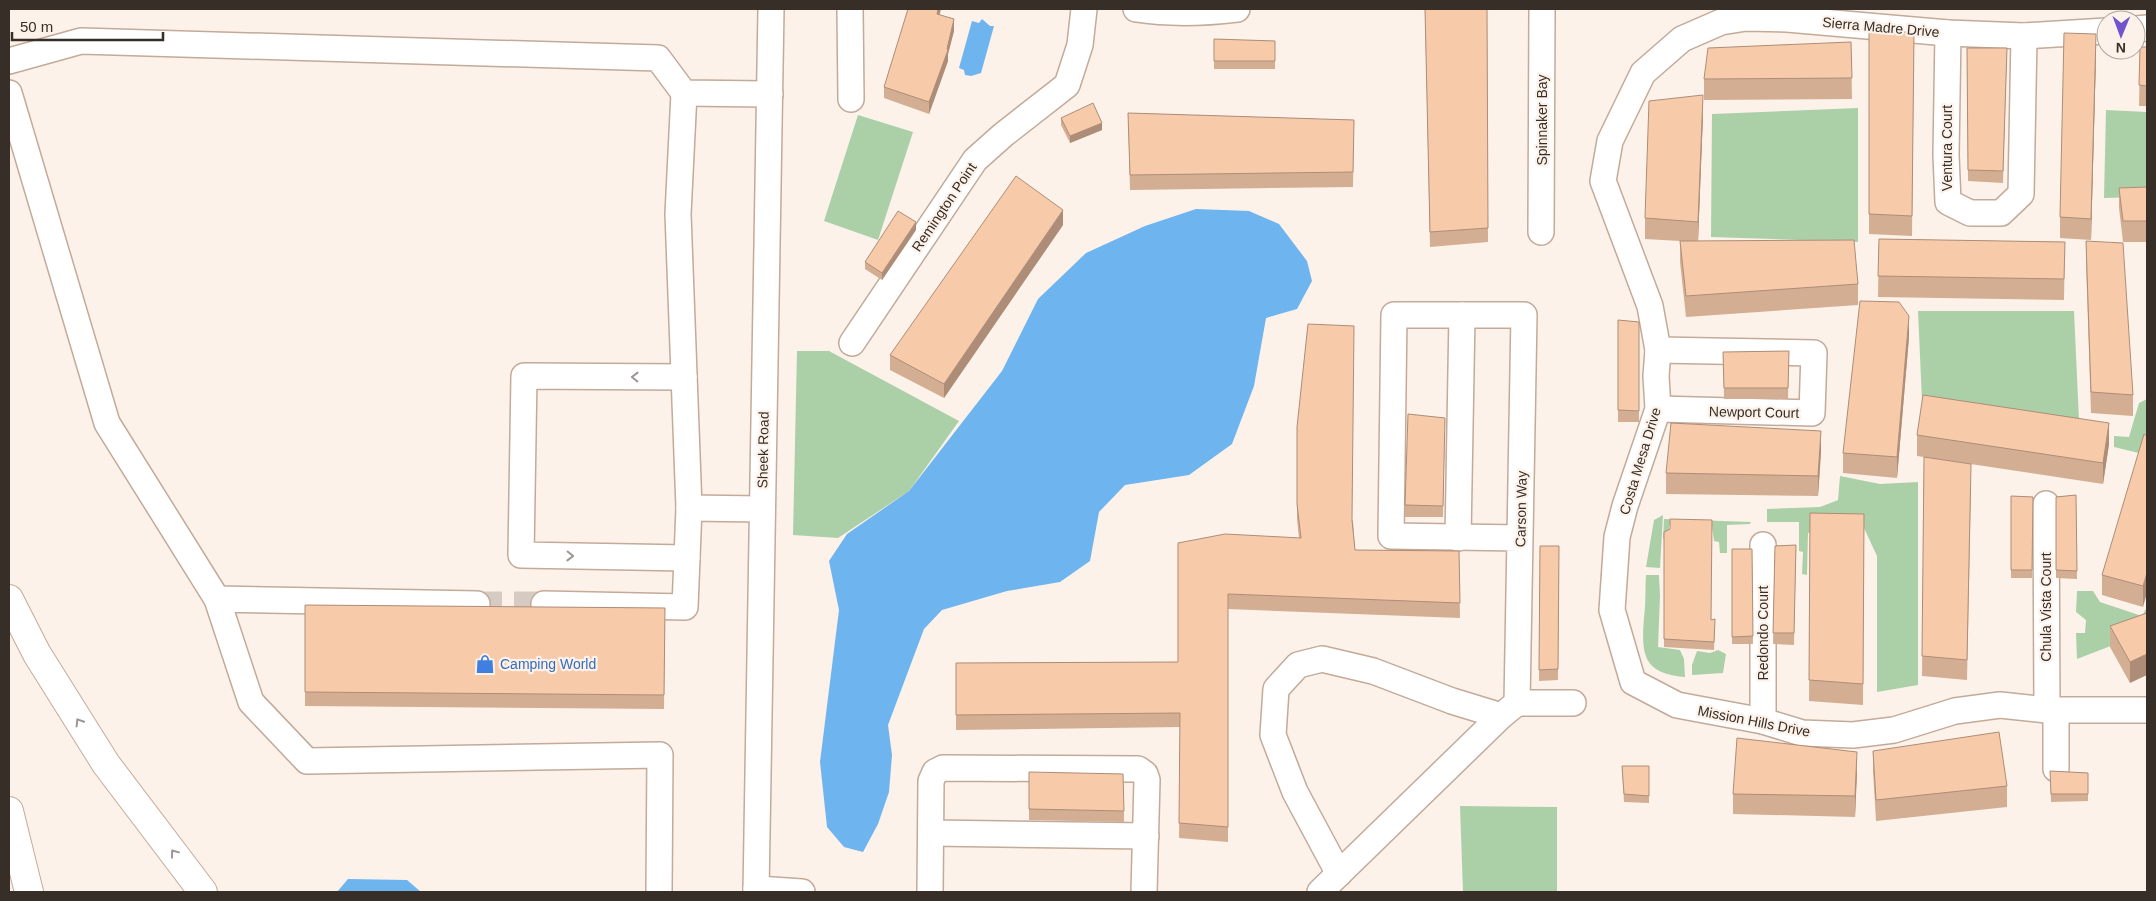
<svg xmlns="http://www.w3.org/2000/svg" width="2156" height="901" font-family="Helvetica,sans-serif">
  <rect width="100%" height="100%" fill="#fcf2ea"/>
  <g fill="#abd0a8">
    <path d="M1858,108V242L1711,237L1712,114Z"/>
    <path d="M2106,110L2147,112V197L2104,198Z"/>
    <path d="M858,115L913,132L878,240L824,221Z"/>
    <path d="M1918,311H2074L2079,420L1922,401Z"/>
    <path d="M797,351H829L959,421L909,491L838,538L793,535Z"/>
    <path d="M2147,399V455L2114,447V436L2129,437L2139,403Z"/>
    <path d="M1840,476L1880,484L1918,482V685L1877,692V556L1864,528L1808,533L1807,575L1802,574L1803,552L1799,551V522H1767V509L1820,507L1838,500Z"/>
    <path d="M1663,515L1660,568L1646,567L1654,520Z"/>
    <path d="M1664,519L1751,522L1750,524L1727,525V553H1720L1719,542L1714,541L1712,526L1669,525V535L1663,539Z"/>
    <path d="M1646,575H1659L1660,596L1658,647L1680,650L1684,659L1685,677C1643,674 1641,654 1644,618C1646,604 1645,589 1646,575Z"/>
    <path d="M2077,591H2093L2100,602L2142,616L2147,607V632L2077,659L2076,633H2085L2086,620L2076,612Z"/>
    <path d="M1718,650L1726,654L1723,673L1692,675V665L1697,651L1710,653Z"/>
    <path d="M1460,806L1557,807V892H1463Z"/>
  </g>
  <g fill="#6eb4ee">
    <path d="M982,19L990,26H994L981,73L971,76L965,75L964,70L959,68L972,21L979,23Z"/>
    <path d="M1196,209L1249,211L1279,224L1307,261L1312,281L1297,309L1266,318L1254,386L1232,444L1189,475L1125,485L1099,512L1090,561L1060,582L1007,591L942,610L924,629L888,725L892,755L889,792L878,824L863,852L844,847L827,827L820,762L839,610L829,561L847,534L909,491L1002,371L1038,299L1086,253L1145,226Z"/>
    <path d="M348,879L407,880L421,892H337Z"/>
  </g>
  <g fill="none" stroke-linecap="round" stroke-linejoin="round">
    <path stroke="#d5cbc3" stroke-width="25" stroke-dasharray="25 12" stroke-linecap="butt" d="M477,604H544"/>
    <g stroke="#c3aa99" stroke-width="28">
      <g id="minor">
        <path d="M850,9L851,99"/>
        <path d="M1136,9C1169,14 1204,13 1237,9"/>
        <path d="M2136,29L2147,28"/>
        <path d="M2106,31L2024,36L1948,33L1787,19L1746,18L1721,22L1682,39L1643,73L1610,141L1603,181L1650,306L1658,350L1656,376L1658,409L1625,506L1617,537L1612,610L1633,682L1677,705L1763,721L1802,733L1853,735L1894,730L1955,711L2000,705L2047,710H2147"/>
        <path d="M1948,33L1946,155L1948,202L1970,213H2001L2021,194L2024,36"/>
        <path d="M9,61L81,41L658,58L684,93L770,94"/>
        <path d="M9,93L107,423L217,599"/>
        <path d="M684,93L678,214L689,508"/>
        <path d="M1541,232L1542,9"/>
        <path d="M852,343L975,160L1003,135L1067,85L1080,45L1084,9"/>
        <path d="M1658,350L1814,353L1812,413L1658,409"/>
        <path d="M684,377L524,376L521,555L687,558"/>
        <path d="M2046,504L2047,710"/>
        <path d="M1458,538L1462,315"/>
        <path d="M1763,545V721"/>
        <path d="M477,604L217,599L251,702L307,761L660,755L659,892"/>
        <path d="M544,604L685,607L689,508L762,509"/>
        <path d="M1517,703H1573"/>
        <path d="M2056,710V769"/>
        <path d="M931,833L1146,836"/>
        <path d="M1339,874L1295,792L1273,735L1276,689L1298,665L1322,659L1373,671L1452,701L1501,716"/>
        <path d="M756,889L802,892"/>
        <path d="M756,892L771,9"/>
        <path d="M930,892L931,781L935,772L943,768L1138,769L1145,774L1147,780L1144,892"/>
        <path d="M1320,892L1501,716L1517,703L1524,315H1394L1391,536L1520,538"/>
      </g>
    </g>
    <g stroke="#c3aa99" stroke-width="30">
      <g id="highway">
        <path d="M9,599L37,654L106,764L203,892"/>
        <path d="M9,811L29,892"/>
      </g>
    </g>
    <use href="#minor" stroke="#fff" stroke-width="25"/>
    <use href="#highway" stroke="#fff" stroke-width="28"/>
  </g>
  <g fill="#d4ae92">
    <path d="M1425,9H1487L1488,242L1430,247Z"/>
    <path d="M940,15L954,31L948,54V61L929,114L884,98V87Z"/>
    <path d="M1869,28L1914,33L1912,236L1869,234Z"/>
    <path d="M1214,39L1275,41V69H1214Z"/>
    <path d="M1851,42L1852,99L1704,100V79Z"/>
    <path d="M2140,47H2147V106H2139Z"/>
    <path d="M1967,48H2007L2003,183L1968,181Z"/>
    <path d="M2096,55L2091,240L2060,238V217Z"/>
    <path d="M1128,113L1354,120L1353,187L1130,190Z"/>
    <path d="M1703,115L1698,241L1858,284V305L1686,317L1680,262V241L1645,239V218Z"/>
    <path d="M1061,118L1102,130L1070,143L1061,125Z"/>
    <path d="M2147,187V242H2123L2119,208V188Z"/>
    <path d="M1063,225L944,398L890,370V355Z"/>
    <path d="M916,230L882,280L865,269V262Z"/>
    <path d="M1879,239L2065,242L2064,300L1878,297Z"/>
    <path d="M2086,241L2133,395V416L2091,413L2086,262Z"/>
    <path d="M1618,320L1639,322V422H1618Z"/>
    <path d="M1909,337L1897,478L1843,473V453Z"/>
    <path d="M1789,351L1788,399H1724L1723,352Z"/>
    <path d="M1445,418L1443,517H1405V505Z"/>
    <path d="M1297,427L1353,521L1355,550L1459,551L1460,618L1228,609V842L1179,838L1180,727L956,730V663L1178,662V543L1299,538L1297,519Z"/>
    <path d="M1917,435L2109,444L2103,484L1937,459L1971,485L1967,680L1922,676L1924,457L1917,456Z"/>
    <path d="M2147,436L2143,607L2102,595V575Z"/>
    <path d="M1821,452L1818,496L1666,494V473Z"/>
    <path d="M2076,495L2077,579L2056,578V497Z"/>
    <path d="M2011,496L2033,497L2032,578H2011Z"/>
    <path d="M1810,513L1864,514L1863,705L1809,701Z"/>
    <path d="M1664,532L1715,627L1714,650L1664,647Z"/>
    <path d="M1796,545L1794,645L1773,644L1775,546Z"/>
    <path d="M1540,546H1559L1558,680L1539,681Z"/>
    <path d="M1732,549H1752L1753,644H1732Z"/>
    <path d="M305,605L665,608L664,709L305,706Z"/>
    <path d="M2147,613L2130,683L2110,647V626Z"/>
    <path d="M1873,751L2007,786V807L1876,821L1873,771Z"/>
    <path d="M1622,766H1649V803L1624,802Z"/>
    <path d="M2050,771L2088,773V801L2051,802Z"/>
    <path d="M1029,772L1124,811V822L1029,820Z"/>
    <path d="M1857,772L1855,817L1733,814V794Z"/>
  </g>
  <g fill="#ad8d77">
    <path d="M938,9H941L937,25V14Z"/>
    <path d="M954,19V31L948,54V61L929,114V102L947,49Z"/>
    <path d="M2096,34V55L2091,240V219Z"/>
    <path d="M1703,95V115L1698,242V222Z"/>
    <path d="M1102,123V130L1070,143V136Z"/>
    <path d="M1063,210V225L944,398V384Z"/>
    <path d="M916,222V230L882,280V273Z"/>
    <path d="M1909,316V337L1897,478V457Z"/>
    <path d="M2109,423V444L2103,484V463Z"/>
    <path d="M1821,431V452L1818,496V476Z"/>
    <path d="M2147,573V593L2143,607V586Z"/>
    <path d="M2147,654V675L2130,683V662Z"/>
    <path d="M1857,752V772L1855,817V796Z"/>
  </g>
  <g fill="#f7caaa" stroke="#ad8d77">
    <path d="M908,9H938L937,14L954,19L947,49L948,50L929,102L884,87Z"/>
    <path d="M1425,9H1487L1488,228L1430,232Z"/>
    <path d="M1869,28L1914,33L1912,216L1869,214Z"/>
    <path d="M2064,33L2096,34L2091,219L2060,217Z"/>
    <path d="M1214,39L1275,41V61H1214Z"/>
    <path d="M1851,42L1852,78L1704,79L1708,48Z"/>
    <path d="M2140,47H2147V86L2139,85Z"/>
    <path d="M1967,48H2007L2003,171L1968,170Z"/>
    <path d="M1703,95L1698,222L1645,218L1649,101Z"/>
    <path d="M1093,103L1102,123L1070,136L1061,118Z"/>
    <path d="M1128,113L1354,120L1353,172L1130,175Z"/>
    <path d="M1016,176L1063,210L944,384L890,355Z"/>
    <path d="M2147,187V221H2123L2119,188Z"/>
    <path d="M898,211L916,222L882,273L865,262Z"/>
    <path d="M1879,239L2065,242L2064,279L1878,276Z"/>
    <path d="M1854,240L1858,284L1686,296L1680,241Z"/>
    <path d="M2086,241L2123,243L2133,395L2091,392Z"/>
    <path d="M1860,301L1899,302L1909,316L1897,457L1843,453Z"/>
    <path d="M1618,320L1639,322V411L1618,410Z"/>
    <path d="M1308,324L1354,326L1352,520L1355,550L1459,551L1460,603L1228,594V827L1179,823L1180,713L956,715V663L1178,662V543L1225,534L1301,538L1297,504V427Z"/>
    <path d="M1789,351L1788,388H1724L1723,352Z"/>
    <path d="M1923,395L2109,423L2103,463L1917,435Z"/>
    <path d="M1408,414L1445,418L1443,506L1405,505Z"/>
    <path d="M1671,423L1821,431L1818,476L1666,473Z"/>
    <path d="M2144,434L2147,436V573L2143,586L2102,575Z"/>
    <path d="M1924,457L1971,464L1967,660L1922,656Z"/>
    <path d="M2076,495L2077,571L2056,570V497Z"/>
    <path d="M2011,496L2033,497L2032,570H2011Z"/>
    <path d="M1810,513L1864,514L1863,684L1809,680Z"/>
    <path d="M1670,519L1712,520L1711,620L1715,619L1714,642L1664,639V532L1670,529Z"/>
    <path d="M1796,545L1794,633H1773L1775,546Z"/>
    <path d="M1540,546H1559L1558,669L1539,670Z"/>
    <path d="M1732,549H1752L1753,636L1732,637Z"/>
    <path d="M305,605L665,608L664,695L305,692Z"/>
    <path d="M2147,613V654L2130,662L2110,626Z"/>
    <path d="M1999,732L2007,786L1876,800L1873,751Z"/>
    <path d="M1737,738L1857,752L1855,796L1733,794Z"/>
    <path d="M1622,766H1649V796L1624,794Z"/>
    <path d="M2050,771L2088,773V794H2051Z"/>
    <path d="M1029,772L1123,774L1124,811L1029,809Z"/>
  </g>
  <defs><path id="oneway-chevron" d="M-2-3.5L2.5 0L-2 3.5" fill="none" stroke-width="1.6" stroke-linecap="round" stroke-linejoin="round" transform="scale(1.25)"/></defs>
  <g stroke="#9b9693">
    <use href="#oneway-chevron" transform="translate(635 377) rotate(-179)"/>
    <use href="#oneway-chevron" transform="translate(570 556) rotate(1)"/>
    <use href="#oneway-chevron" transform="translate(79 722) rotate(-122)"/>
    <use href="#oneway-chevron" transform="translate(174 853) rotate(-127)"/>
  </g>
  <defs>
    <g id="shop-bare" transform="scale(1.5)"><path d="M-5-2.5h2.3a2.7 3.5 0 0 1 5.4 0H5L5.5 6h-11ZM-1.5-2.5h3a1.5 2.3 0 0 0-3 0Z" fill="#3f7fe0" stroke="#fcf2ea" stroke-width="2.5" paint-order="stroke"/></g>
  </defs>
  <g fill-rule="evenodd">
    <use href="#shop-bare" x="485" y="664"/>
  </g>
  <g text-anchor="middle" stroke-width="4.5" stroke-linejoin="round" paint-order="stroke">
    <g font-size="14" fill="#372e27" stroke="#fcf2ea">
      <text transform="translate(1881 27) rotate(5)" y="5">Sierra Madre Drive</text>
      <text transform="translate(1542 120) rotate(-90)" y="5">Spinnaker Bay</text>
      <text transform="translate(1947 148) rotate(-90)" y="5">Ventura Court</text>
      <text transform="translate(944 207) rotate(-56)" y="5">Remington Point</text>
      <text transform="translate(1754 412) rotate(1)" y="5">Newport Court</text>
      <text transform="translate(763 450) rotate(-89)" y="5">Sheek Road</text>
      <text transform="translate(1640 461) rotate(-73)" y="5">Costa Mesa Drive</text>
      <text transform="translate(1521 509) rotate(-89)" y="5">Carson Way</text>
      <text transform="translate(2046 607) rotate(-90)" y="5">Chula Vista Court</text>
      <text transform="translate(1763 633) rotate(-90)" y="5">Redondo Court</text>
      <text transform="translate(1754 721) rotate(11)" y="5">Mission Hills Drive</text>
    </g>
    <g font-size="14" fill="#366cbe" stroke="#fcf2ea" text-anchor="start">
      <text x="500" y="669">Camping World</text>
    </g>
  </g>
  <rect width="2156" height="901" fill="none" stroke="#372e27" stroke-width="20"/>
  <g transform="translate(2121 35) rotate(181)"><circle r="24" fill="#fcf2ea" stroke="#ada49c"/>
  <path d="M0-4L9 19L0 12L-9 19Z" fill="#7053cd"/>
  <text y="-8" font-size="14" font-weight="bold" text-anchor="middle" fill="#372e27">N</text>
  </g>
  <path d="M12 32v8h151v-8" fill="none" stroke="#372e27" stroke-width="2.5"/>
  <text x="20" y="32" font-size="15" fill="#372e27" stroke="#fcf2ea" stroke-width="4" paint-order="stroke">50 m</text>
</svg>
